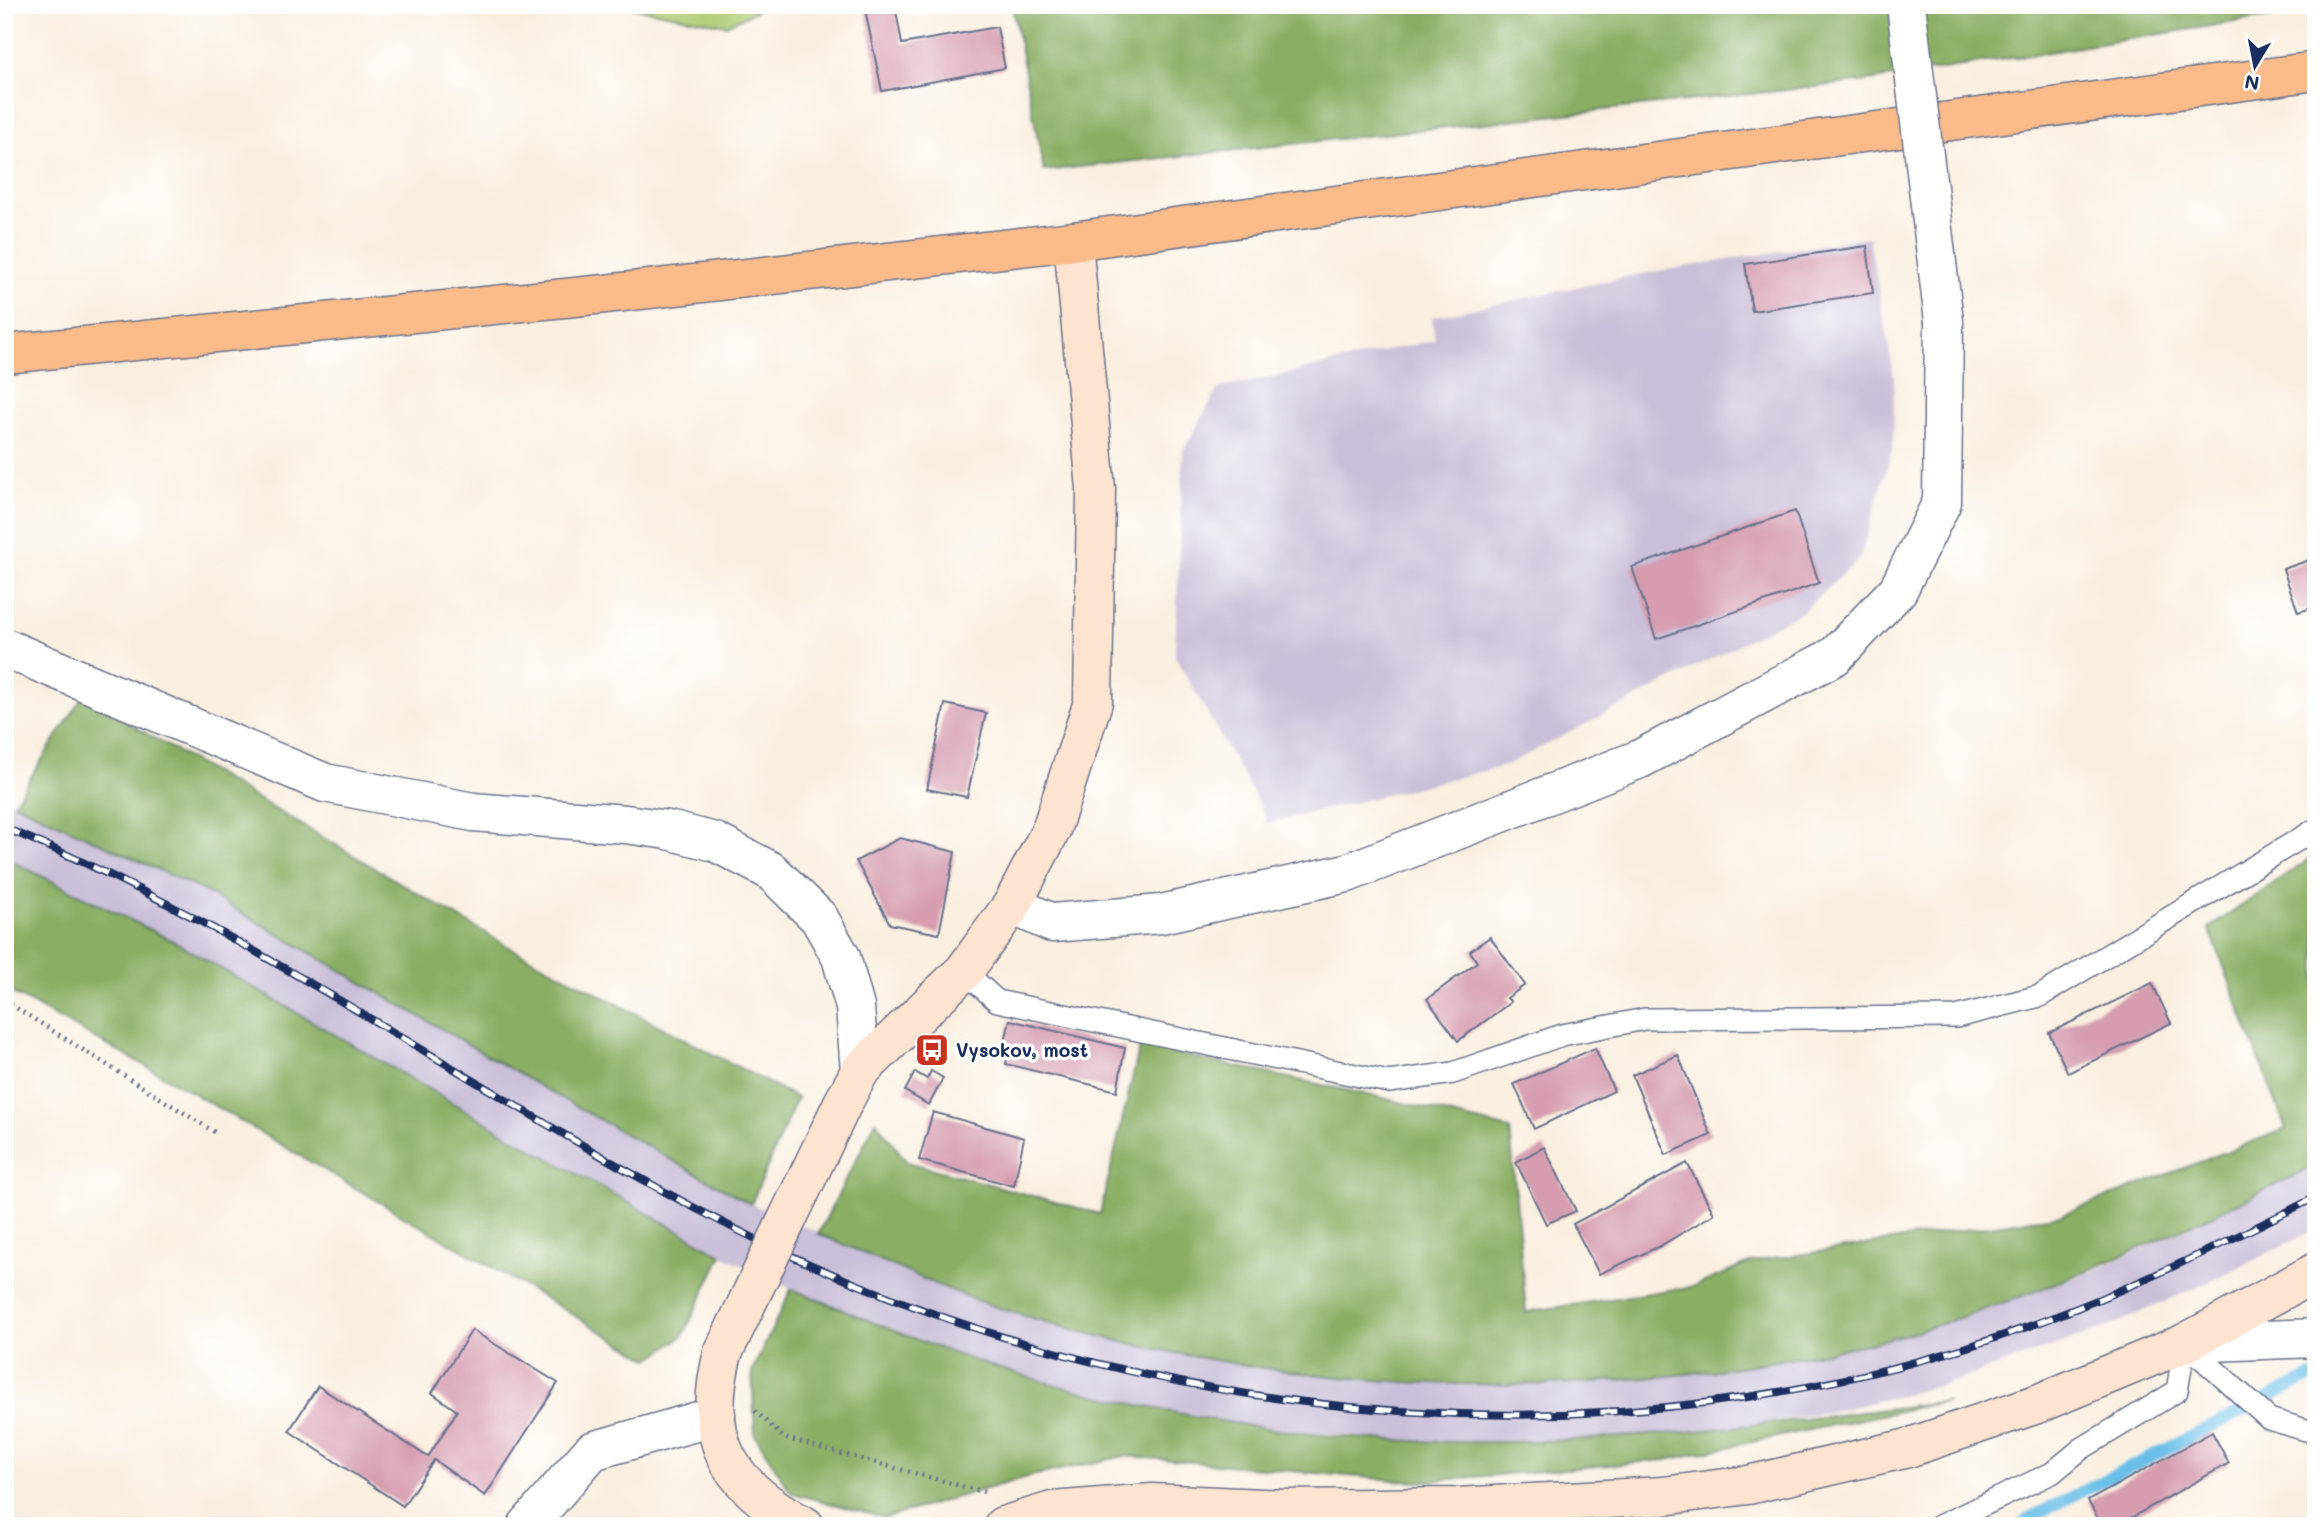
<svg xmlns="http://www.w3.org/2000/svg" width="2321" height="1531" font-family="Mali,sans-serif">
  <rect width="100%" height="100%" fill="#fff"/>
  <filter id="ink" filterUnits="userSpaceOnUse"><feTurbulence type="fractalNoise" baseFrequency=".0143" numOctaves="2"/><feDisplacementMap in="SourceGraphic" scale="14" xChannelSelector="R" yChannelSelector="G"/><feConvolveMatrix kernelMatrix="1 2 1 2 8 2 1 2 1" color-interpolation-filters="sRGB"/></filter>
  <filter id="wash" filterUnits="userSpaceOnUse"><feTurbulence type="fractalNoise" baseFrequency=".00686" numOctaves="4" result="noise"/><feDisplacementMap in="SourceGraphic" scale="28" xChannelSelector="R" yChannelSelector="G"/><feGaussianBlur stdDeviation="1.57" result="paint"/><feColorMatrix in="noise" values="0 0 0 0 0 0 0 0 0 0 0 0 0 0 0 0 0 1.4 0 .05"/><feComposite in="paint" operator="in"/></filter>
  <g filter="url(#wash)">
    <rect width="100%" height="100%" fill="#f9efe0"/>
    <g fill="#c9bfd8">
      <path d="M1869,237L1894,376L1893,447L1860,558L1803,611L1505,766L1265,824L1266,816L1175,656L1183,451L1218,389L1435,340L1432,317L1640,274Z"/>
      <path d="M5,799L204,891L550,1092L751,1204L996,1307L1112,1339L1254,1368L1420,1384L1607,1382L1930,1328L2091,1272L2197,1224L2316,1165V1229L2222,1276L2113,1325L1947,1384L1849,1408L1715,1431L1610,1440L1500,1443L1417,1442L1246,1426L1098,1396L978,1362L791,1289L722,1255L520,1142L175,942L5,858Z"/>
    </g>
    <path fill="#aeca71" stroke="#647c68" stroke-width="2" d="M619,5H761L756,11L726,25Z"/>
    <g fill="#8aae63" stroke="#526e60" stroke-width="2">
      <path d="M1012,5H2316V9L1868,81L1044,171Z"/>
      <path d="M83,696L509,947L797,1098L751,1204L550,1092L204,891L14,803Z"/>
      <path d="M2316,855V1165C2191,1227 2067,1285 1934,1326C1884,1342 1832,1351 1781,1360C1521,1406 1251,1387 999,1308C938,1288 878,1258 818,1234L876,1121L907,1162L1100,1214L1140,1046L1383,1098L1510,1129L1526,1312L1695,1286L1752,1262L2061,1215L2286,1129L2209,928Z"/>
      <path d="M5,858L175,942L520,1142L722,1255L683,1336L649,1359L158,1073L5,989Z"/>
      <path d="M791,1289C854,1313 916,1342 979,1362C1065,1390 1156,1411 1245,1425C1481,1463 1713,1431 1948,1401L1666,1460L1416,1482L1125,1456L1031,1476L885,1518L791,1493L755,1435L752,1372Z"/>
    </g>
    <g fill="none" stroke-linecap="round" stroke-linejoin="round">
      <path stroke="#6bbfe8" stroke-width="12" d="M2022,1526L2027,1519L2316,1374"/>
    </g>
    <g id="blocks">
      <g fill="#d69db0">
        <path d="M864,5H895L902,44L997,27L1005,68L882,91Z"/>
        <path d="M1867,246L1873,293L1752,311L1745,264Z"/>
        <path d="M1795,511L1819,583L1656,639L1632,567Z"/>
        <path d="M2316,558V607L2298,612L2283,569Z"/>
        <path d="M945,704L986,713L967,797L927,789Z"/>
        <path d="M900,838L955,852L939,934L890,924L856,861Z"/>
        <path d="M1490,937L1525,985L1507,998L1511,1002L1458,1041L1427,999L1477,962L1470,951Z"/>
        <path d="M2152,983L2171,1023L2068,1073L2049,1033Z"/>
        <path d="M1010,1020L1125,1048L1117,1091L1006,1064L1008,1051L1003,1050Z"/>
        <path d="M1595,1048L1614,1091L1534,1129L1514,1084Z"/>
        <path d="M1678,1055L1711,1135L1666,1155L1632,1075Z"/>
        <path d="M931,1071L943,1078L929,1105L905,1091L915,1072L927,1079Z"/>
        <path d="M933,1112L1024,1138L1014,1186L919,1160Z"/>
        <path d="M1544,1147L1576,1211L1546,1224L1516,1162Z"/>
        <path d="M1687,1163L1714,1214L1660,1246L1599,1274L1573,1224Z"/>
        <path d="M472,1330L558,1383L485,1496L434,1460L403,1506L289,1431L318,1386L428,1457L457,1411L432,1393Z"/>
        <path d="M2212,1432L2229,1463L2116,1526H2102L2088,1501Z"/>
      </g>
    </g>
  </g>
  <g filter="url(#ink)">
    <use href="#blocks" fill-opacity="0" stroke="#69728c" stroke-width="2"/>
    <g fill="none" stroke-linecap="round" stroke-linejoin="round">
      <g stroke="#69728c" stroke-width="24">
        <g id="lane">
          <path d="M964,971L997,1001L1389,1082L1453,1073L1562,1035L1645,1019L1956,1017L2040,996L2316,829"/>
          <path d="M2185,1343L2269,1419L2316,1433"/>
          <path d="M1939,1526L2052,1473L2081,1449L2177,1391L2185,1343"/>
        </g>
      </g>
      <g stroke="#69728c" stroke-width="41">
        <g id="street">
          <path d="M5,648L325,783L473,812L626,824L668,830L715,842L771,871L819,918L841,957L855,1007L860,1071"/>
          <path d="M1012,905L1052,923L1161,914L1347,873L1640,759L1835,656L1898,590L1942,502L1944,321"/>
          <path d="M2185,1343L2316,1338"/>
          <path d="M527,1526L592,1451L716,1416"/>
        </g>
      </g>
      <g stroke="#69728c" stroke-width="41">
        <g id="secondary">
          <path d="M843,1103L860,1071L964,971L1012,905L1051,830L1093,702L1096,489L1073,241"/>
          <path d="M723,1353C700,1440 728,1486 805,1526"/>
          <path d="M1003,1526L1052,1511L1152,1503L1288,1509L1457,1507L1663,1496L1748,1485L1908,1448L2037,1404L2185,1343L2316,1272"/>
        </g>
      </g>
      <g stroke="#69728c" stroke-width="41">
        <path id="primary" d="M5,354L605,294L1073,241L2316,71"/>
      </g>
      <g stroke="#69728c" stroke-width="4.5" stroke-dasharray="2 5" stroke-linecap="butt">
        <path d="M5,1001L216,1133"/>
        <path d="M755,1411L784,1438L984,1492"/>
      </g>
      <use href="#lane" stroke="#fff" stroke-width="21"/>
      <use href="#street" stroke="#fff" stroke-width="38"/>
      <use href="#secondary" stroke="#fde4d1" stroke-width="38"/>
      <use href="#primary" stroke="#fabb8b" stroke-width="38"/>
      <g stroke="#1b2f5e" stroke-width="8">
        <path id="rail" d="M5,828C247,927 463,1084 693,1207C1069,1409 1523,1474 1937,1356C2069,1319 2194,1259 2316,1197"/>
      </g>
      <use href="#rail" stroke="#fff" stroke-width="5" stroke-dasharray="16" stroke-linecap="butt"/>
      <g stroke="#69728c" stroke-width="41" stroke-linecap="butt">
        <path id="street-bridge" d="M1906,5L1944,321"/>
      </g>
      <g stroke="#69728c" stroke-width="41" stroke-linecap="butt">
        <path id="secondary-bridge" d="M723,1353L843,1103"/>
      </g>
      <use href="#street-bridge" stroke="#fff" stroke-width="38"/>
      <use href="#secondary-bridge" stroke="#fde4d1" stroke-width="38"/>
    </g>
  </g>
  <defs>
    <g id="bus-square" transform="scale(1.75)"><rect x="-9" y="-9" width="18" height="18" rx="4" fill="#c8321e" stroke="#fff"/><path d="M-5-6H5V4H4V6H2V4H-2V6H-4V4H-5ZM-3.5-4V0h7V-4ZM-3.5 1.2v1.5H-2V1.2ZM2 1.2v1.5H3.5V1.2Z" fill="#fff"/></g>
  </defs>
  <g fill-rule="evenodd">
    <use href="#bus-square" x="932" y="1050"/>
  </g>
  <g text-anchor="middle" stroke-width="7" stroke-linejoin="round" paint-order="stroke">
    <g font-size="19" font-weight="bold" fill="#1b2f5e" stroke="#fff" text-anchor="start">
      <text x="956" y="1057">Vysokov, most</text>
    </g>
  </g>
  <rect width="2321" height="1531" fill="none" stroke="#fff" stroke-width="28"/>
  <g transform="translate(2255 66) rotate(190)" stroke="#ffffff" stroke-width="5" paint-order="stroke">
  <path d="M0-5L12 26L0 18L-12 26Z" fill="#1b2f5e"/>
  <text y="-10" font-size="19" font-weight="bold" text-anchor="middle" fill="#1b2f5e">N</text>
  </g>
</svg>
